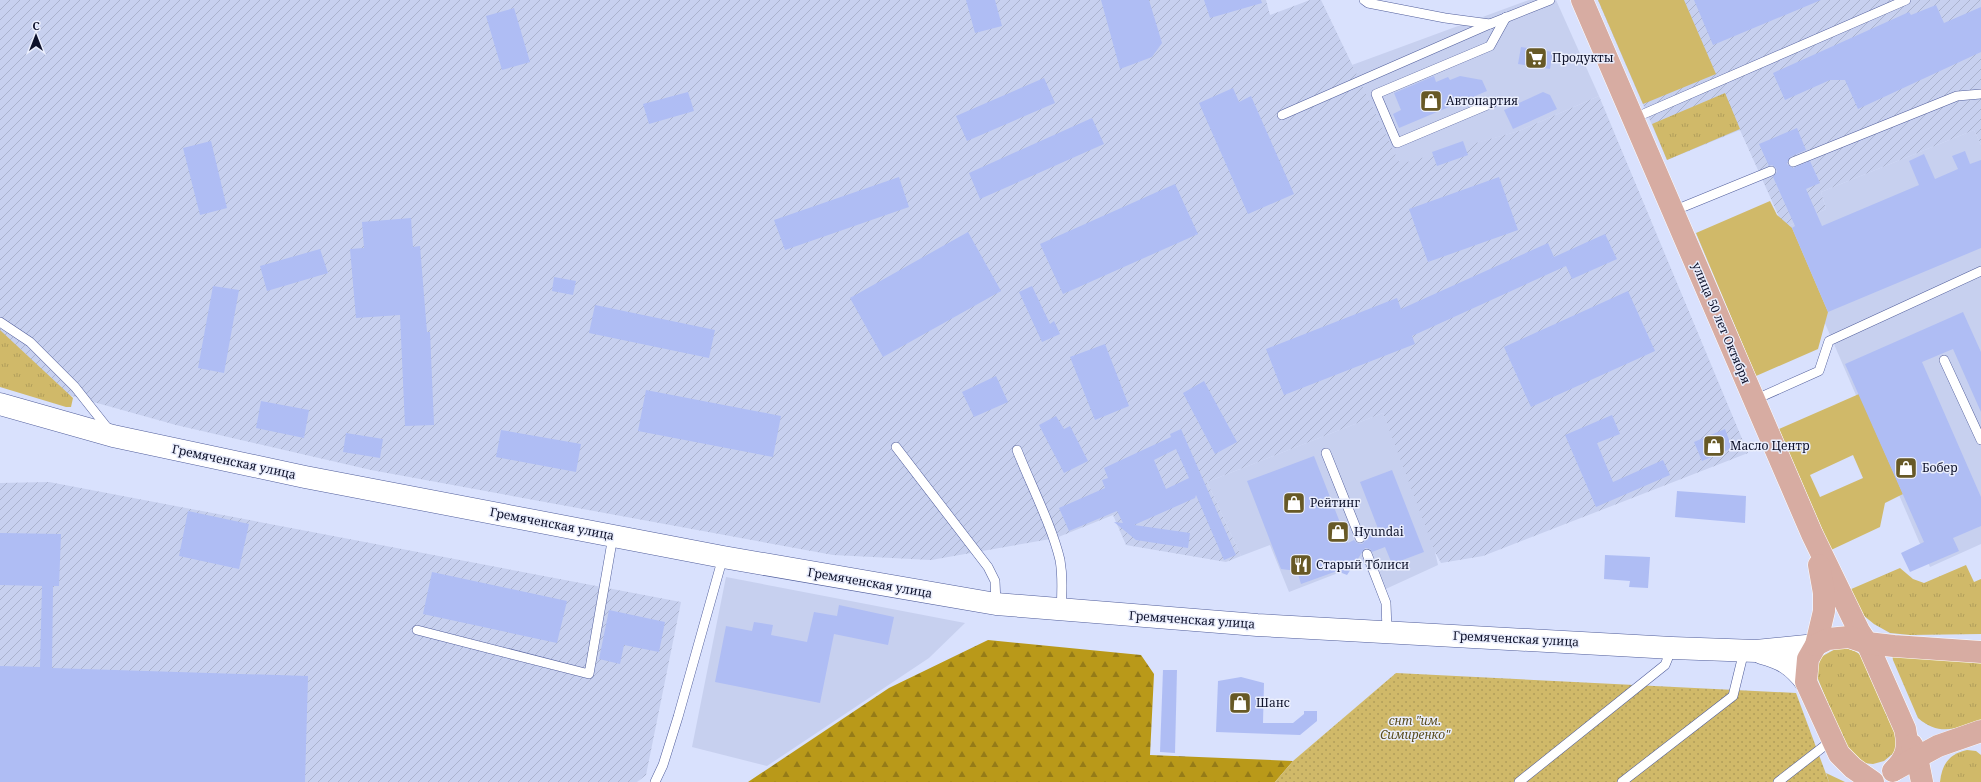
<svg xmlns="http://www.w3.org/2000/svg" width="1981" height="782" font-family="'Noto Serif',serif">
  <defs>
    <pattern id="industrial-furrows" width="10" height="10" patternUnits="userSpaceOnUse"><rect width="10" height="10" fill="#c7d0ef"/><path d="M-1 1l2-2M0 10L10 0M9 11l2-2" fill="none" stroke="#aab2cd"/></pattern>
    <pattern id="grass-tufts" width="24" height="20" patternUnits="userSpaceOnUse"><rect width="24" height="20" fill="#d0b969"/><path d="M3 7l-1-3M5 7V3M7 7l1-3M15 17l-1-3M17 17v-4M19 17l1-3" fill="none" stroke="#b19e5b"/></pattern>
    <pattern id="forest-firs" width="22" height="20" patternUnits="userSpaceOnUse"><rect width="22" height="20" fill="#b99919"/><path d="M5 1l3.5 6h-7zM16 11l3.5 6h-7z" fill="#957b17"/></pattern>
    <pattern id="garden-dots" width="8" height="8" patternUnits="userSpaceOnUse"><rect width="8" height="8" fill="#d0b969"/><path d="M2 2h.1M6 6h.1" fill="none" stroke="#b19e5b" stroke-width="1.8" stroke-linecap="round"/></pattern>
  </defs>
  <rect width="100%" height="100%" fill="#d9e1fd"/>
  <g fill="#c7d0ef">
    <path d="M1529,0H1556L1599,96L1519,131L1400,165L1352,65Z"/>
    <path d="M1974,130L1981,145V544L1930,567L1784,228L1826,209L1821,192Z"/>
    <path d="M1383,413L1437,547L1435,552L1438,565L1377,593L1364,563L1289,592L1270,545L1241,556L1207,482Z"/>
    <path d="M726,577L965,623L929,658L767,766L692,747Z"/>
  </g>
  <g fill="url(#industrial-furrows)">
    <path d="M0,0H1266L1270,15L1310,0H1321L1400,164L1519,131L1599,96L1748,453L1483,556L1441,563L1435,552L1383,413L1207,482L1241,556L1226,562L1126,545L1113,515L1056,538L931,560L833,555L371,470L176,425L0,376Z"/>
    <path d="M1598,0H1981V145L1974,130L1821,192L1826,209L1784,228L1740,130L1667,160Z"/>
    <path d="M49,482L681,602L646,775L637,782H0V483Z"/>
  </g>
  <g fill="url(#grass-tufts)">
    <path d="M1725,93L1740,129L1667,160L1652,124Z"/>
    <path d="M0,330L73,398L71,407H66L0,387Z"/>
    <path d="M1966,565L1974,582L1981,579V634L1910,635L1890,633L1874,624L1858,611L1849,590L1900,568L1913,579L1924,583Z"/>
    <path d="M1837,648C1849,648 1856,650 1865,659L1897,735L1896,751L1884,761L1873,764L1863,763L1848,752L1818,679V667L1821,657Z"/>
    <path d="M1892,654L1981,657V720C1957,728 1940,737 1918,718L1893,660Z"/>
    <path d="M1967,750L1976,751L1981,755V782H1940C1942,764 1949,754 1967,750Z"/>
    <path d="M1826,773L1845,782H1829Z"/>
  </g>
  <path fill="url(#forest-firs)" d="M988,640L1141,655L1154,674L1150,755L1293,761L1275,782H748L889,688Z"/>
  <g fill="#d0b969" fill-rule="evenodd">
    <path d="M1598,0H1684L1716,74L1643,104Z"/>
    <path d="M1770,201L1777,215L1792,228L1828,312L1818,349L1756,376L1696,233Z"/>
    <path d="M1859,394L1903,494L1885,503L1880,527L1831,550L1779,429ZM1853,455L1863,478L1820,497L1810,475Z"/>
  </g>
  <path fill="url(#garden-dots)" d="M1396,673L1796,693L1829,782H1275L1293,761Z"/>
  <g fill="#afbdf4" fill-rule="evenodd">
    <path d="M966,0H995L1002,26L975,33Z"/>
    <path d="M1101,0H1149L1162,43L1152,57L1120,69Z"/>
    <path d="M1204,0H1261L1262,3L1210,18Z"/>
    <path d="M1694,0H1821L1713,45Z"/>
    <path d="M1936,5L1944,23L1981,7V52L1858,109L1845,80H1830L1785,100L1773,73L1909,12L1911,15Z"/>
    <path d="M514,8L530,62L502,70L486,16Z"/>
    <path d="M1521,47L1553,52L1550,69L1518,64Z"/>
    <path d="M1434,76L1436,82L1448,77L1450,80L1460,76L1482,80L1487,91L1399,128L1393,114L1401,110L1394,93Z"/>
    <path d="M1044,78L1055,103L967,141L956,116Z"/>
    <path d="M1233,88L1239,102L1251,96L1294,194L1248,214L1199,103Z"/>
    <path d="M688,92L694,111L649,124L643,104Z"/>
    <path d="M1543,92L1550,95L1557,109L1513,129L1504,110Z"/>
    <path d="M1092,118L1104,144L980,199L969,173Z"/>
    <path d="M1797,128L1806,150L1790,157L1787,164L1793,168L1810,161L1820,183L1806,189L1822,226L1919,185L1909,161L1924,154L1935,179L1958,169L1952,156L1965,151L1970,164L1981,160V248L1828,312L1792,228L1795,226L1773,177L1777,172L1776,168L1772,165L1769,166L1759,144Z"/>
    <path d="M211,141L227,208L200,215L183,148Z"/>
    <path d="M1463,141L1468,155L1437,166L1432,152Z"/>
    <path d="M899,177L909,207L785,250L774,220Z"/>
    <path d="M1499,177L1518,230L1428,262L1409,209Z"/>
    <path d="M1175,184L1198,234L1063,294L1040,244Z"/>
    <path d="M411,218L413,247L420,246L427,332H430L434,425L405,426L400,315L356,318L350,249L364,248L362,222Z"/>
    <path d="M968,232L1001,291L883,357L850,298Z"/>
    <path d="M1605,234L1617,259L1572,279L1566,266L1412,336L1415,344L1284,395L1266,349L1397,298L1401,309L1548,243L1554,257Z"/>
    <path d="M320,249L328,273L267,291L260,266Z"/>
    <path d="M554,277L576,281L573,295L552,291Z"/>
    <path d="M213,286L239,290L224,373L198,368Z"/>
    <path d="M1032,286L1050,324L1054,321L1060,334L1042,342L1019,292Z"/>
    <path d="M1628,291L1655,351L1531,407L1504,347Z"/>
    <path d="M595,305L715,330L709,358L589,333Z"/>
    <path d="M1963,312L1981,352V412L1953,349L1922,362L1981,497V526L1953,538L1959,551L1910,572L1901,553L1924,542L1845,364Z"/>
    <path d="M1105,344L1129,406L1095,420L1070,357Z"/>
    <path d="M996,376L1008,402L974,417L962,392Z"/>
    <path d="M1204,381L1237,442L1215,454L1183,393Z"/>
    <path d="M646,390L781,416L773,457L638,431Z"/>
    <path d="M261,401L309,410L304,438L256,428Z"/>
    <path d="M1612,415L1620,434L1597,443L1613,482L1663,460L1670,475L1596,507L1565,435Z"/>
    <path d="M1056,416L1064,429L1070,426L1088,461L1064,473L1039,425Z"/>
    <path d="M1181,429L1236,555L1224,560L1196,495L1195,498L1134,525L1190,533L1188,548L1136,540L1114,522L1123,523L1117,511L1069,531L1059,508L1105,488L1102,480L1108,478L1104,468L1171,437L1170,434ZM1176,449L1189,478L1166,489L1154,460Z"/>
    <path d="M1725,429L1732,448L1702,461L1694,442Z"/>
    <path d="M501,430L581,444L576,472L496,457Z"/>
    <path d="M346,433L383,439L380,458L343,452Z"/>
    <path d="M1314,456L1348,543L1354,540L1357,543L1362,544L1365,541L1366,536L1379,531L1360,482L1392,470L1424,552L1392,564L1385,547L1372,552L1370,549L1365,548L1347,575L1337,571L1301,584L1297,571L1281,569L1247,481Z"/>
    <path d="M1677,491L1746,496L1745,523L1675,517Z"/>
    <path d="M188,511L249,524L239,569L179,556Z"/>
    <path d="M0,533L61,534L59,586H53L52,668L308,676L305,782H0V666L40,667L42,586L0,585Z"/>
    <path d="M1605,555L1650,557L1648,588L1629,587L1630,581L1604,579Z"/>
    <path d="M432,572L567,601L557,643L423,614Z"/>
    <path d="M839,605L894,617L888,645L834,634L820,703L715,682L726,626L752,631L754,622L773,625L771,635L807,642L814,612L837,616Z"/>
    <path d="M609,610L665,622L659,652L624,645L620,664L599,659Z"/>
    <path d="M1163,670H1177L1175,753L1160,752Z"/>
    <path d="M1241,677L1264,683L1263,723H1293L1304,714V711H1317V721L1300,735L1216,732L1218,681Z"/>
  </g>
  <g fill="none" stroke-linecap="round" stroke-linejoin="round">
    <g stroke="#505d9b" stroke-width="10">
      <g id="service">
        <path d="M1364,0L1368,3L1445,18L1490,24L1550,0"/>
        <path d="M1492,103L1397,143L1376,94L1490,46L1506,17"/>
        <path d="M1282,115L1490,24"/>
        <path d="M1632,119L1906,0"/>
        <path d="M1793,162L1957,96L1981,94"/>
        <path d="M1673,211L1771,171"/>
        <path d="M0,322L30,342L75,387L109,430"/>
        <path d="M1944,360L1981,440"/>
        <path d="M1754,400L1819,371L1829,341L1981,271"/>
        <path d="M896,447L988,567L995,581L996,604"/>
        <path d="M1017,450C1030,483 1052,526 1060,560C1063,577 1062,593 1061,610"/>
        <path d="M1326,453L1360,538"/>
        <path d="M1367,554L1386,603L1387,631"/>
        <path d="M417,630L589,674L613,536"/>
        <path d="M655,782L663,765L678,717L723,557"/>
        <path d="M1519,782L1665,665L1672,648"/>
        <path d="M1622,782L1733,696L1744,651"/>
        <path d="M1778,782L1832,740"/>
      </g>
    </g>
    <g stroke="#505d9b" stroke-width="23">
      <g id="secondary">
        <path d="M0,404L113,436L305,477L723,557L996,604L1257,625L1672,648L1756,651L1816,645"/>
        <path d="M1762,653C1782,658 1793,665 1806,682"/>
      </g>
    </g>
    <g stroke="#fff" stroke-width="23">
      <g id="primary">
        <path d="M1582,0L1812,534L1859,631L1867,643L1905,729C1909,747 1907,758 1893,771"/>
        <path d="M1819,565L1824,593V611L1816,645L1808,659L1806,682L1839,754L1853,768L1873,782"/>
        <path d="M1816,645L1828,639L1849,637L1867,643L1894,646L1981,652"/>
        <path d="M1912,745L1917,757L1922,782"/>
        <path d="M1896,769L1938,746L1981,731"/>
      </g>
    </g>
    <use href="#service" stroke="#fff" stroke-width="9"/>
    <use href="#secondary" stroke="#fff" stroke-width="22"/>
    <use href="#primary" stroke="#d7aca2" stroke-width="22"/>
  </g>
  <defs>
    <g id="supermarket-square" transform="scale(1.15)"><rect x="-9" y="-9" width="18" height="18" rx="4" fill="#675926" stroke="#eaeefd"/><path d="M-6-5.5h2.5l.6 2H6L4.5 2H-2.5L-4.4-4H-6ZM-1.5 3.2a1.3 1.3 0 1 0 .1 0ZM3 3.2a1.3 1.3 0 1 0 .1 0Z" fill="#fff"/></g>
    <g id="shop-square" transform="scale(1.15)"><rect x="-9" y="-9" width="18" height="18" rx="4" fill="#675926" stroke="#eaeefd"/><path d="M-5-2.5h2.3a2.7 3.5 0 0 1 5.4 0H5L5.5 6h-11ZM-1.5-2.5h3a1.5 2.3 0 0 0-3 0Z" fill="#fff"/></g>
    <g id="restaurant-square" transform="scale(1.15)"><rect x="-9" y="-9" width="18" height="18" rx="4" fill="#675926" stroke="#eaeefd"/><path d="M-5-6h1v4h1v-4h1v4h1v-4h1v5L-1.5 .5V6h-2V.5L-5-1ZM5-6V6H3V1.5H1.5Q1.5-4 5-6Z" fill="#fff"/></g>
  </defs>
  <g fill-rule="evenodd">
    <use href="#supermarket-square" x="1536" y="58"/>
    <use href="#shop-square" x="1431" y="101"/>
    <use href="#shop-square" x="1714" y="446"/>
    <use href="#shop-square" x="1906" y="468"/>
    <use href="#shop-square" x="1294" y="503"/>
    <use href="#shop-square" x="1338" y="532"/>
    <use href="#restaurant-square" x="1301" y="565"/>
    <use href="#shop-square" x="1240" y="703"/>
  </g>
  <g text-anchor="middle" stroke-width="3" stroke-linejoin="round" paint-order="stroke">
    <g font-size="12" fill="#0e122b" stroke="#eaeefd" text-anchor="start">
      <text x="1552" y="62">Продукты</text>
      <text x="1446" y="105">Автопартия</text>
      <text x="1730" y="450">Масло Центр</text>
      <text x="1922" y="472">Бобер</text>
      <text x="1310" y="507">Рейтинг</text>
      <text x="1354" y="536">Hyundai</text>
      <text x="1316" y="569">Старый Тблиси</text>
      <text x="1256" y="707">Шанс</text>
    </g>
    <g font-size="12" fill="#0e122b" stroke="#eaeefd">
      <text transform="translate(1721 323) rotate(67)" y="4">улица 50 лет Октября</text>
      <text transform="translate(234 462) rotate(12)" y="4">Гремяченская улица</text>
      <text transform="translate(552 524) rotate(11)" y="4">Гремяченская улица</text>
      <text transform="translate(870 583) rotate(10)" y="4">Гремяченская улица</text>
      <text transform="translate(1192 620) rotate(4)" y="4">Гремяченская улица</text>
      <text transform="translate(1516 639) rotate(3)" y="4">Гремяченская улица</text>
    </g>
    <g font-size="12" font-style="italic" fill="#594c1d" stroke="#eaeefd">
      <text x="1415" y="725">снт "им.<tspan x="1415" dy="14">Симиренко"</tspan></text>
    </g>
  </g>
  <g transform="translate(36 36)" stroke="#eaeefd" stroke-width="3" paint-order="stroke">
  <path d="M0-3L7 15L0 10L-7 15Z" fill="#0e122b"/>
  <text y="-6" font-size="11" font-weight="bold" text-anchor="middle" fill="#0e122b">С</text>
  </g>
</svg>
